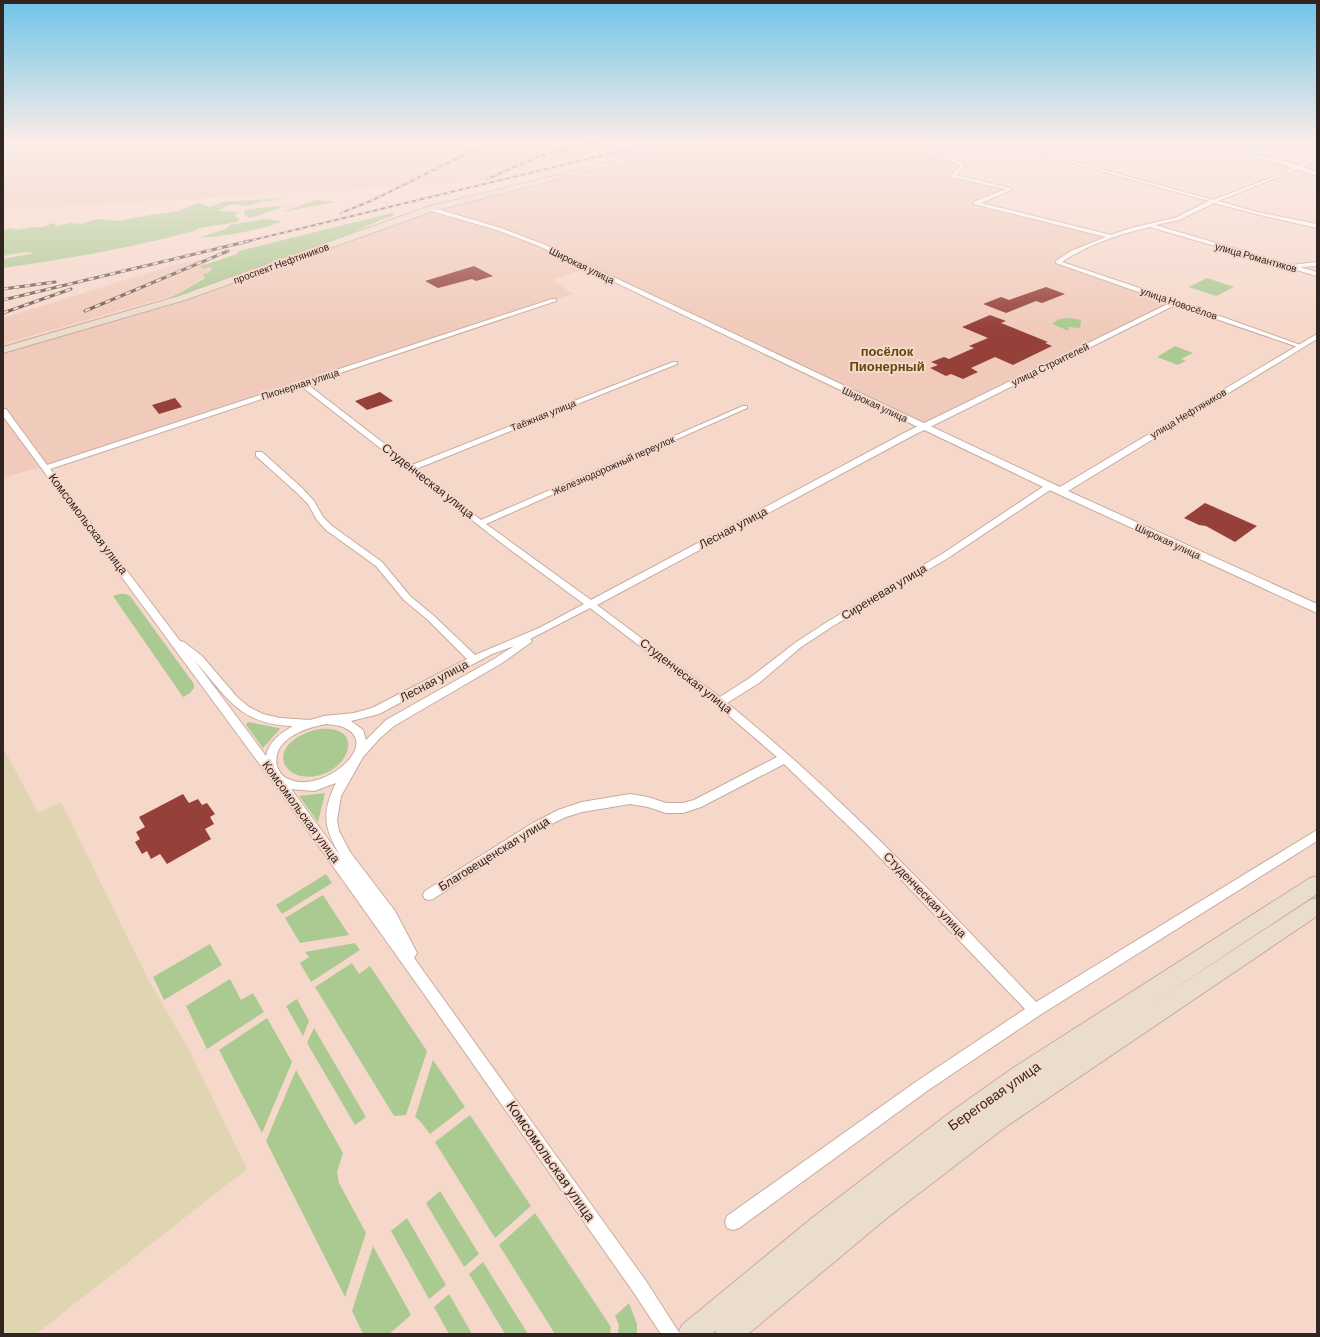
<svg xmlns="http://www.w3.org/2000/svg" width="1320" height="1337" font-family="Barlow,sans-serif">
  <rect width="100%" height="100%" fill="#f6d8cb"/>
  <g fill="#f0cbbb">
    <path d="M3,142H642L480,182L3,210Z"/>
    <path d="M699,142H941L923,148L962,164L953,176L1011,189L977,202L1110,237L1058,262L1176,302L923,426L587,268L553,280L573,294L46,468L29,470L3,478V350L96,325L466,199Z"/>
    <path d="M199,260L218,268L177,294L3,344V318L170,266Z"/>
  </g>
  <g fill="#abca91">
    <path d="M284,198L271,201H262L247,206L233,204L226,206L219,211L239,212L234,214L239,220L238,222L199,228L194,231C131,248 66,259 3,268V259L35,253L25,252L3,256V230L11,228L17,230L35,227H44L52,223L57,226L70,223L80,224L99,219L119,221L138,217L179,211L197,203L211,207L222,202Z"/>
    <path d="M316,200L335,202L282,212L284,211Z"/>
    <path d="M275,206L283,207L251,218L244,215L245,210Z"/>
    <path d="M392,213L395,215C378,220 362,229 345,236C307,250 270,263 233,276C220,280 181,299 170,297L178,294L205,278L203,275L211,271L212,267L202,269L201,266L237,254L239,251Z"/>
    <path d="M264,219L281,221C274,228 209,239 201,237L226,229L230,225Z"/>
    <path d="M1207,278L1234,287L1216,296L1189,287Z"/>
    <path d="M1068,318L1081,320L1080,328L1068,327L1069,331L1052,324L1059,319Z"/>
    <path d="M1175,346L1193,353L1181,359L1186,361L1178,365L1157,357Z"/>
    <path d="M119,594H125L130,596L194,684V688L190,693L183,697L113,596Z"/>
    <path d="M248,722L279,728L280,729L263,748L246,725Z"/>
    <path d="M320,729C373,725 343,784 301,776C294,775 287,770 284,763C278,744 305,731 320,729Z"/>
    <path d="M325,793L318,822L299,796Z"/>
    <path d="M326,874L332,883L282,914L276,905Z"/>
    <path d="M323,895L349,935L300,943L285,918Z"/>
    <path d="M355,943L360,950L311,982L300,963L309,957L305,952Z"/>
    <path d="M210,944L222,965L164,1000L153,977Z"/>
    <path d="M352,963L359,974L370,966L427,1051L406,1115L394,1116L315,987Z"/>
    <path d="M230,979L241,1000L253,993L264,1012L207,1049L186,1006Z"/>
    <path d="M297,999L309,1021L303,1036L286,1006Z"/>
    <path d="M267,1018L292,1062L262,1133L219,1050Z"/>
    <path d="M314,1028L366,1117L355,1125L307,1043Z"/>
    <path d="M433,1060L465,1107L430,1134L420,1121L415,1117Z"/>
    <path d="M296,1070L343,1153L337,1172L339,1183L366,1233L345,1297L266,1141Z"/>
    <path d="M470,1115L531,1206L495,1238L435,1142Z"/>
    <path d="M440,1191L479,1254L464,1267L426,1203Z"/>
    <path d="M535,1213L611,1327L610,1334H555L499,1245Z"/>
    <path d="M407,1218L446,1285L429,1299L391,1231Z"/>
    <path d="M373,1246L411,1315L389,1334H363L352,1311Z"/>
    <path d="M483,1262L528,1334H505L469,1274Z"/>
    <path d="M449,1294L472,1334H449L434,1307Z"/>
    <path d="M629,1303L637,1324V1334H618L619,1325L615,1316Z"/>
  </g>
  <path fill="#dfd6b1" d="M3,747L38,813L61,802L148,979L189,1050L247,1169L36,1334H3Z"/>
  <g fill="#96403a">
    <path d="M474,266L493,276L476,281L472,279L438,288L425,281Z"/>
    <path d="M1046,287L1065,294L1042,303L1036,301L1006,313L983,304L1001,297L1009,300Z"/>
    <path d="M990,315L1006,321L1001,323L1048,342L1045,343L1052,346L1013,365L995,357L971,368L978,372L963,379L951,374L946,376L930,368L938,365L931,362L944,357L949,359L974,348L969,346L988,338L962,327Z"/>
    <path d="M380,392L393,401L367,410L355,401Z"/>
    <path d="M175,398L182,407L159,414L152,405Z"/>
    <path d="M1205,503L1257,526L1235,542L1206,526L1199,525L1184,518Z"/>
    <path d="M183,794L189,803L198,799L202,805L207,803L215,814L210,817L214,824L205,829L211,839L167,864L160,854L151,859L147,851L142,854L135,842L140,839L136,832L145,827L139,817Z"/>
  </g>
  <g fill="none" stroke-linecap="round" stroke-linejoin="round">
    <g stroke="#c8ab9f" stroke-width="2">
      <g id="minor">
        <path d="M938,142H943L926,149L964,163V167L956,175L1013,189L981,203L1111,235L1131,228L1175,218L1209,201L1043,155V153L1213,200L1281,174V176L1218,201L1257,212L1317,224V228L1256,214L1214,203L1179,220L1155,225L1291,265L1317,262V266L1299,267L1317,272V276L1150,227C1120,234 1088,244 1062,262L1178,301L1303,346L1298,347L1175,305L912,436L597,605L720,697L751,677L795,643L827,622L942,554L1047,484H1053V488L948,558L833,626L801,647L759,683L727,703C839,793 937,898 1036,1002L1317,830V841L1040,1015L927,1091L739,1228L733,1230L727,1228L725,1222L727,1216L917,1081L1025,1009L866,843L784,764L701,807L683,813H666L648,807L630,804L582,812L566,817L541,829L433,899L429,900L425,899L423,895L425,891L533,823L558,810L582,802L630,794L648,797L666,803H683L694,800L777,757L707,697L590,608L530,639L532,641L530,643L502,663L394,726L380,738L363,757L341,796L337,820L339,831L350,852L395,911L417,953L414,958L646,1281L680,1334H661L634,1293L424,994L278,789L3,416V409H6L47,465L552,299H556V301L307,384L412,465L673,362H677V364L416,469L481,520L743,406H747V408L486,524L591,600L906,432L1170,303L1056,263V261L1071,251L1106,237L974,204V202L1006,189L951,177L960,165L920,149ZM301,386L500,542L584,604L539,628L475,655L434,616L410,596L382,562L332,526L323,517L314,501L302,488L262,452H256V456L296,492L308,504L317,520L326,530L376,566L404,600L428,620L467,659L372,708L354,713L324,716L310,720L280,718L263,714L249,707L237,697L202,656L184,642L180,641L50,469ZM514,646L494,659L386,720L366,740L363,730L351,721L379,714L492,654ZM195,661C227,697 240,725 293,726C281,733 269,741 266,756ZM327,724C332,725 340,725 345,728C381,745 323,793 291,780C284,778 279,773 277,766C271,739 307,727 327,724ZM336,783C321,814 324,828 341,857L291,789L314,791Z"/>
        <path d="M1317,157V160L1288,173L1284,172Z"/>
      </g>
    </g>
    <g stroke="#c8ab9f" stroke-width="2">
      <g id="tertiary">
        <path d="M1182,142H1190L1277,159L1317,172V176L1276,162Z"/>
        <path d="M430,207L501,228L543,244L1060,487L1317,334V339L1068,491L1317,604V613L1056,493L539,246L497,230L428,210L427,209Z"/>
      </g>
    </g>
    <g stroke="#c8ab9f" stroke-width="2">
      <g id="secondary">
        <path d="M693,142H702L433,211L185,300L3,353V347L179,296L427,207Z"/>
        <path d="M1317,876V894L1151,1004L1310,900L1317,898V916L1004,1128L888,1217L748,1334H715L717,1330L711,1334H678L682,1325L812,1218L952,1111L1013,1068L1310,878Z"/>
      </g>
    </g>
    <use href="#minor" fill="#fff" fill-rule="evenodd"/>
    <use href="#tertiary" fill="#fff" fill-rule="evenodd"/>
    <use href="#secondary" fill="#ebddcd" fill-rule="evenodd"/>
    <g stroke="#6e5d56" stroke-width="2">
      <g id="rail-far1">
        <path d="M487,179L537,157L595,142"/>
        <path d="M341,213L373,200L490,142"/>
        <path d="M245,242L658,142"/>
      </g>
    </g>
    <g stroke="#6e5d56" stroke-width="3">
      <g id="rail">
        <path d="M3,289L55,282"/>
        <path d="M3,300L249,241"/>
        <path d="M85,311L228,251"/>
        <path d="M3,313L71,289"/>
      </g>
    </g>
    <use href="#rail-far1" stroke="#f6d8cb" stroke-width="1.5" stroke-dasharray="4" stroke-linecap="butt"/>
    <use href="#rail" stroke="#f6d8cb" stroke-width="2" stroke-dasharray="5.5" stroke-linecap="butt"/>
  </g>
  <linearGradient id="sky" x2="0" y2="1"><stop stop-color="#6ec4e9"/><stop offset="0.43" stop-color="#fbede8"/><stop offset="1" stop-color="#fbede8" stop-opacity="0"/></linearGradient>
  <rect width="1320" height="329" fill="url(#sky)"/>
  <g text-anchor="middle" stroke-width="4" stroke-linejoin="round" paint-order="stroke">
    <g font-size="10" fill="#302521" stroke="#f6d8cb">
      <text transform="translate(1256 257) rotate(16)" y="4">улица Романтиков</text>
      <text transform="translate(281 263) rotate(-20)" y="4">проспект Нефтяников</text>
      <text transform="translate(582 265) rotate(26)" y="4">Широкая улица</text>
      <text transform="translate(1179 303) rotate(19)" y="4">улица Новосёлов</text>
      <text transform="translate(1050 364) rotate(-26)" y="4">улица Строителей</text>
      <text transform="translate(300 384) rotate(-18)" y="4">Пионерная улица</text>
      <text transform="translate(875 404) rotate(25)" y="4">Широкая улица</text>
      <text transform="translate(1188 413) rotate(-31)" y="4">улица Нефтяников</text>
      <text transform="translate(543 415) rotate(-22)" y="4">Таёжная улица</text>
      <text transform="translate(613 465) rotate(-24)" y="4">Железнодорожный переулок</text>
      <text transform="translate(1168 541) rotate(25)" y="4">Широкая улица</text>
    </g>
    <g font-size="12" fill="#302521" stroke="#f6d8cb">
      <text transform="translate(428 481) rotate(38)" y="4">Студенческая улица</text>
      <text transform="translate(88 524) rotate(53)" y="4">Комсомольская улица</text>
      <text transform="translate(733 528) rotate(-28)" y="4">Лесная улица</text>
      <text transform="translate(884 592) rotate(-31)" y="4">Сиреневая улица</text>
      <text transform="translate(686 676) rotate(38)" y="4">Студенческая улица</text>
      <text transform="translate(434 681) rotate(-28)" y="4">Лесная улица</text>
      <text transform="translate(301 812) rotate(54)" y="4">Комсомольская улица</text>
      <text transform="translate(494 854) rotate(-32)" y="4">Благовещенская улица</text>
      <text transform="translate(925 895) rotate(46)" y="4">Студенческая улица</text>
    </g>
    <g font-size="13" font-weight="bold" fill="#60480b" stroke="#f6d8cb">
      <text x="887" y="356">посёлок<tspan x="887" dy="15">Пионерный</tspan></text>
    </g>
    <g font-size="14" fill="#302521" stroke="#f6d8cb">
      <text transform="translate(994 1096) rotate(-35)" y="5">Береговая улица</text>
      <text transform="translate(551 1161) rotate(55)" y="5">Комсомольская улица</text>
    </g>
  </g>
  <rect width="1320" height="1337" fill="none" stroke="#302521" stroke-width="8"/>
</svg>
